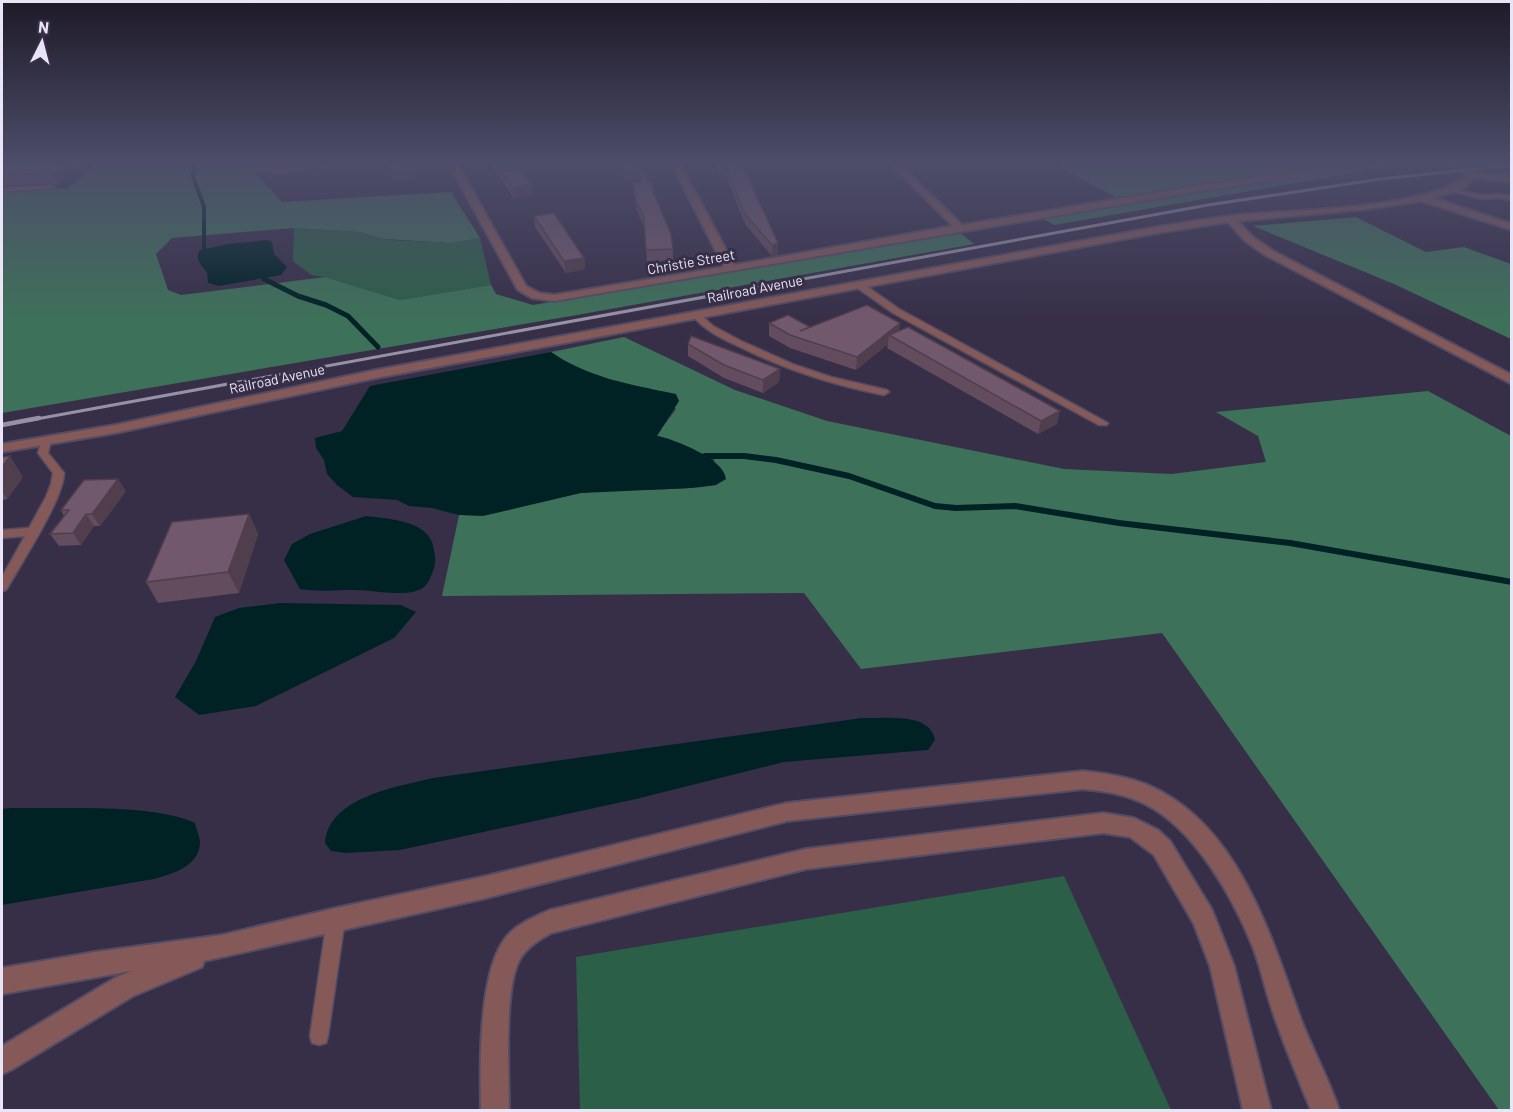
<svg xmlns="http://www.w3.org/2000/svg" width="1513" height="1112" font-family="Barlow,sans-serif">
  <rect width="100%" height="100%" fill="#372f48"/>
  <g fill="#2c5f48">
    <path d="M294,228L359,232L389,240L451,243L480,238L491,285L400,300L325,277L311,275L293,261Z"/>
    <path d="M1064,876L1171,1110H580L576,957Z"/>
  </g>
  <g fill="#3e7159">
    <path d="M97,163H252L251,168L282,202L451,192L480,238L451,243L385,239L359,232L294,228L172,238L156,254L168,290L181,295L325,277L400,300L491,285L496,294L533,305L958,231L974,244L577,315L2,413V193L68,188Z"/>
    <path d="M1053,163H1347L1365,171L1054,225L1042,218L1128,204Z"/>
    <path d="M1356,217L1426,252L1464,247L1511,264V339L1394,284L1253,226Z"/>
    <path d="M624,337L735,390L827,421L1064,469L1172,474L1266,462L1258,436L1216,412L1428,391L1511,436V1110H1499L1162,633L861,669L804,593L442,596L459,515C501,516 539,497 581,493C626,488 671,492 716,485L714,459L666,438L656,436L676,409L651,389L615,382L572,366L551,352Z"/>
  </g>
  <g fill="#002225">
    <path d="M267,240L272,242L274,254L287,267L281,275L219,286L208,283L207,272C201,266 194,259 200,250L228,244Z"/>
    <path d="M551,352C589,378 632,385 676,394L679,401L657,436C674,439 725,459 726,479L716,485L691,488L581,493L483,516L459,515L432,508L409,506L397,500L353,497L337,485L327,474L324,460L316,448L315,438L342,431L370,386Z"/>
    <path d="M366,516C389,519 431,520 434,550C435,556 436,562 434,568C431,576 428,587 419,590C401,597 374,590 355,590C336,590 319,592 300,589L284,560L292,544L310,534Z"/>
    <path d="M280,603L401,605L416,612L394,638L256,706L199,715L175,697L196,661L215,617L239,608Z"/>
    <path d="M862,718C883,719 930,711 935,740L928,750L784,762L636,799L400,850L346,853L331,851L325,843C329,797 396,787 433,778Z"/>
    <path d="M11,808C58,809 155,803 195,823C196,829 200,837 200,842C200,866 172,874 154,879L2,905V809Z"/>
  </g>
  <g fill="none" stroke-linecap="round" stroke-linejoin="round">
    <path stroke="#002225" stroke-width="4" d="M195,163L193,176L204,207V248"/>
    <path stroke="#002225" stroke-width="5" d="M264,279L298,296L326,305L348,316L378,347"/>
    <path stroke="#002225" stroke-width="6" d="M705,456H744L776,460L849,476L935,506L956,508L1015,506L1119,523L1290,543L1512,582"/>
    <g stroke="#544c64" stroke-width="3">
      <g id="service">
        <path d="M53,185L55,186V188L2,192V188Z"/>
        <path d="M1452,188L1481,195L1498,194L1512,196V200L1498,198L1481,199L1450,191L1449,190Z"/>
        <path d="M856,283H862L899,309L1108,423L1107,425H1099L893,313L856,287Z"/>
        <path d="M693,313H699L713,326L741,341L795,365L831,377L887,390L889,392L884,395C833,385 784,369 738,346C721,338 704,330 692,315Z"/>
        <path d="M46,438L51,441L48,453L64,473C64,498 22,562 8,587L6,590L2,591V577L25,536L2,538V530L29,528L46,497L51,484L53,473L38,453L41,441Z"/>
        <path d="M336,911L342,913L345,919L328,1036L326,1043L319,1045L312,1043L310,1036L327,919L330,913Z"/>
      </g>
    </g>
    <g stroke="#544c64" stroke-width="4">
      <g id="minor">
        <path d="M251,163L278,167L309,163H338L278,173L255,170Z"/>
        <path d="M448,163H457L526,286L539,293L554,295L724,267L671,163H680L734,265L953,226L889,163H898L962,225L1201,185L1362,163H1388L1201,191L554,301L532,298L518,290Z"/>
        <path d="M1451,163H1461L1474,173L1512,176V182L1474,178L1464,188L1433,198L1512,224V230L1421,201L1369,209L1238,221L1253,237L1273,251L1512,375V384L1265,255L1245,241L1228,222L1157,233L376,378L115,433L2,452V444L115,425L376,370L1157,227C1187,222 1217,217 1248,214C1298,210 1432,208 1467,175Z"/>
        <path d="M1083,771C1110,774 1138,778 1162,792C1241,835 1272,939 1300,1017C1312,1049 1329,1079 1339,1110H1311C1299,1081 1287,1052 1276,1021C1267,997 1262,971 1253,947C1233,897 1194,828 1145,804C1125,794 1105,791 1083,789L787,821L482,899L204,961L202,967L133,996L11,1070L2,1074V1046L115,978L131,971L2,994V968L95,952L222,935L336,908L482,877L787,803Z"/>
        <path d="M1103,813L1134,818L1158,830L1170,841L1212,910L1234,966L1271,1110H1243L1210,966L1194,924L1154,855L1130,837L1103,833L806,869L551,933C538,940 524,949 518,963C504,995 509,1073 509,1110H481C480,1066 478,970 507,936C519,923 534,917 550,910L806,849Z"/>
      </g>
    </g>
    <use href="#service" fill="#845958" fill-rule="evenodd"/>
    <use href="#minor" fill="#845958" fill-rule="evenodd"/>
    <path stroke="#9791a5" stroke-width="3" d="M31,420L1208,205L1381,179L1512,165"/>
    <path stroke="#9791a5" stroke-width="4.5" d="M2,425L39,418"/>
  </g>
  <g fill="#624c5e">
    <path d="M2,163H79L58,185L53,183L2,186Z"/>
    <path d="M489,163H511L509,170L532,195L514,198Z"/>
    <path d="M622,163L641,171L654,194L673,249V260L647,262L645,228L637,212L633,183L641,182V179L625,182Z"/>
    <path d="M714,163H743L745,171L778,243V255L772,256L745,224L725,174L721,175Z"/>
    <path d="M534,216L584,258L585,269L566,273L535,227Z"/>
    <path d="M769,323L810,327L900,323L899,331L1057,424L1038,434L887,348L888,344L856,370L790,348L769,336Z"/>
    <path d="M688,344L780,369L779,382L763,393L724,378L688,356Z"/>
    <path d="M2,457L23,477L7,499L2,500Z"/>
    <path d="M126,491L100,526H94L81,545L59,546L50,534L64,516L61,510Z"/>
    <path d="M249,514L258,534L239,593L158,603L146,582Z"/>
  </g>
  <g fill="#503e4c">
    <path d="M65,163H79L58,185L53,175Z"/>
    <path d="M414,163H416V178L393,180L390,170Z"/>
    <path d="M506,163H511L507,179L504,171Z"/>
    <path d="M725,164V174L721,175V165Z"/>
    <path d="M640,169L641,179L625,182L624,171Z"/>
    <path d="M531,184L532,195L514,198L512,187Z"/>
    <path d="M778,243V255L772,256V245Z"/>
    <path d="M584,258L585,269L566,273L564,261Z"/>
    <path d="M900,323L898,336L889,335L888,344L856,370L857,357Z"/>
    <path d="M780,369L779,382L763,393V380Z"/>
    <path d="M1060,411L1057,424L1038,434L1041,421Z"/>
    <path d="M10,456L23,477L7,499L2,491V467Z"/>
    <path d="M118,479L126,491L100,526L92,514Z"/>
    <path d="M86,514L94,526L81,545L73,533Z"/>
    <path d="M249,514L258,534L239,593L228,572Z"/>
  </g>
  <g fill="#72586d" stroke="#503e4c" stroke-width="1.5">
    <path d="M2,163H65L53,175L48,173L2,176Z"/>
    <path d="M390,163H414V167L390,170Z"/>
    <path d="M495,163H506L504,171L520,169L531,184L512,187Z"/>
    <path d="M623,163H639L640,169L624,171Z"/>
    <path d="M720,163H743L745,171L778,243L772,245L744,213L725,164L721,165Z"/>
    <path d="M643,170L648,182H652L654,194L671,234L673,249L646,250L644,217L636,201L633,183L641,182L640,171Z"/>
    <path d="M554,213L584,258L564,261L534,216Z"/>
    <path d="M867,305L900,323L857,357L790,335L769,323L788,315L810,327L800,331Z"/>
    <path d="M908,327L1060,411L1041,421L889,335Z"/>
    <path d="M691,336L780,369L763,380L724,365L688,344Z"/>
    <path d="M10,456L2,467V457Z"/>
    <path d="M118,479L92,514H86L73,533L50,534L69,510H61L84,480Z"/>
    <path d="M249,514L228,572L146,582L172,522Z"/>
  </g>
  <linearGradient id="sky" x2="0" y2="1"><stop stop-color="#1e1a28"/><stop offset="0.51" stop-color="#4d4d6a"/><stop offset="1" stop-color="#4d4d6a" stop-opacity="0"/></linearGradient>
  <rect width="1513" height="319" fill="url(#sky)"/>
  <g text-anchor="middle" stroke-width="6" stroke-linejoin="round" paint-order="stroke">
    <g font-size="14" fill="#eae5f6" stroke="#372f48">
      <text transform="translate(691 262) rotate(-10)" y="5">Christie Street</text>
      <text transform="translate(755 289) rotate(-11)" y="5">Railroad Avenue</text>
      <text transform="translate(277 379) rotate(-12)" y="5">Railroad Avenue</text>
    </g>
  </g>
  <rect width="1513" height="1112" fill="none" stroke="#eae5f6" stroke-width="6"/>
  <g transform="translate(42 42) rotate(6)" stroke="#372f48" stroke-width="4.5" paint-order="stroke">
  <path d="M0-4.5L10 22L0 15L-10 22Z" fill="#eae5f6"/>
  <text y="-9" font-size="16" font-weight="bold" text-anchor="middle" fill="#eae5f6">N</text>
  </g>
</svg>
